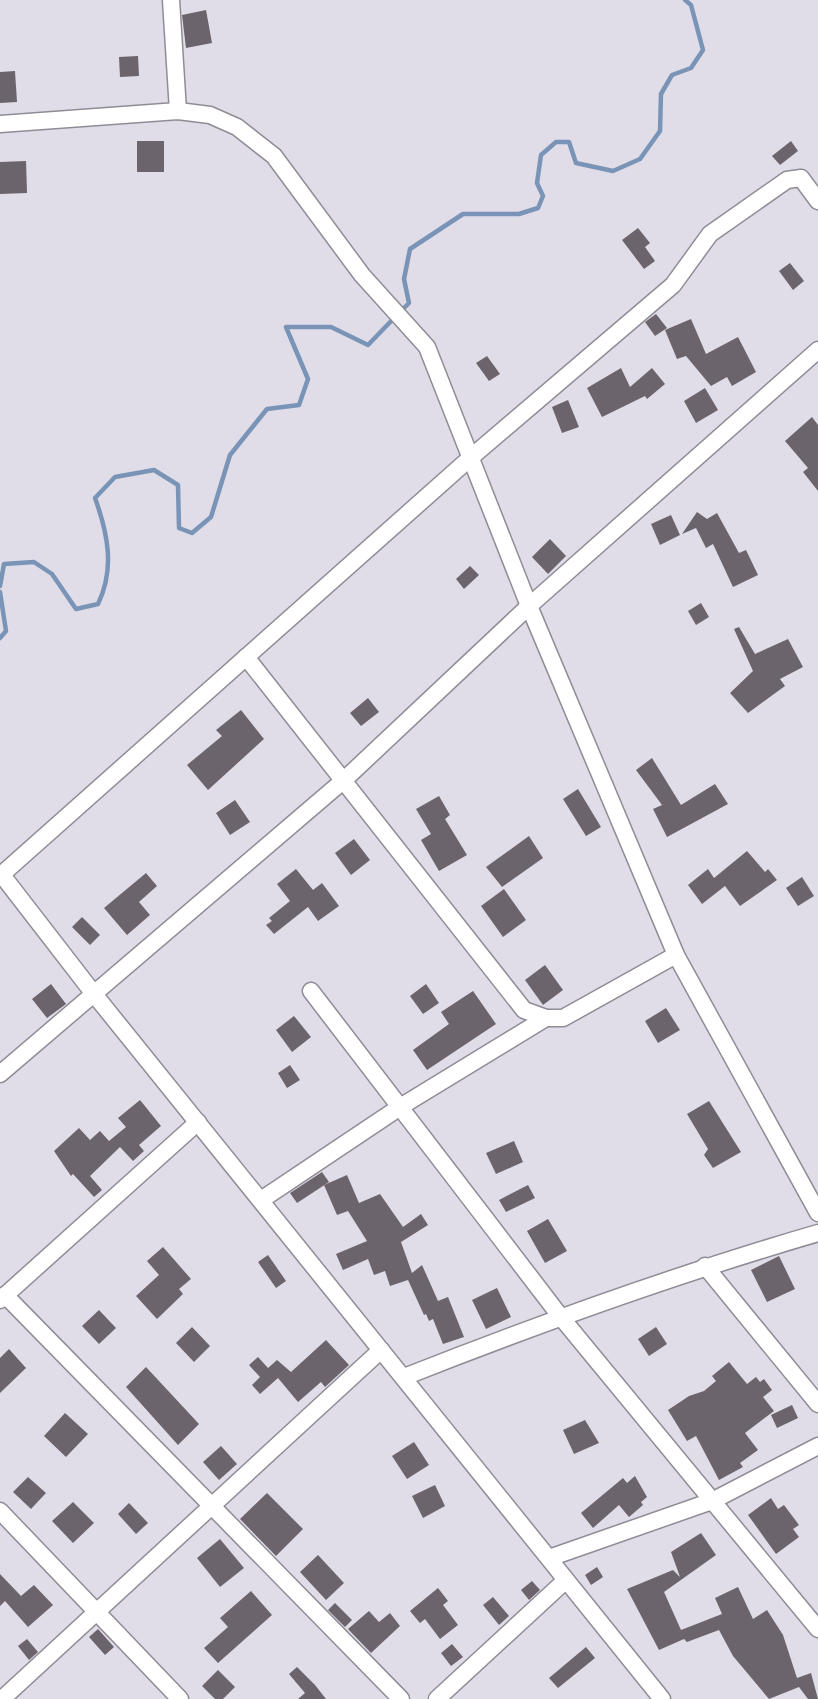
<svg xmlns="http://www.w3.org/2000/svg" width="818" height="1699" font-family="Inter,sans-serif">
  <rect width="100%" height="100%" fill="#e1dde8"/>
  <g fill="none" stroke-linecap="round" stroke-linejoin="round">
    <g stroke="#7994b6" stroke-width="4.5">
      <path d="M401,311L409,303L404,279L410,249L463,214H519L538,208L543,196L537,183L541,155L556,142H569L576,163L613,171L640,159L660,131L661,94L672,75L691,68L703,50L691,5L685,0"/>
      <path d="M0,586L4,564L34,562L52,574L76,609L98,604C115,569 108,534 95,498L115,477L154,470L178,485L179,528L192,533L211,517L230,455L267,409L299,405L308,379L286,327H331L368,345L395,317"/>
      <path d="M0,592L6,631L0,638"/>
    </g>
  </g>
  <g fill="#6c646c">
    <path d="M206,10L212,43L186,48L182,15Z"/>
    <path d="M138,56L139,76L120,77L119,57Z"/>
    <path d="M15,71L17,102L0,103V72Z"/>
    <rect x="137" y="141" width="27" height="31"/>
    <path d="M791,141L798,151L780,165L772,156Z"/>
    <path d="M26,161L27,193L0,194V162Z"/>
    <path d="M638,228L650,243L645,247L655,261L644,269L622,240Z"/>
    <path d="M790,263L804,281L793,290L779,271Z"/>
    <path d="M656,314L667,328L655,336L645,322Z"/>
    <path d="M691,319L706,354L738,337L756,372L732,386L727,377L711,386L686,356L677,359L665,330Z"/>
    <path d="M487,356L500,374L489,381L476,363Z"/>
    <path d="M621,368L630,387L652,368L665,384L647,399L645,396L602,417L587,388Z"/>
    <path d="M705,388L718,410L696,423L684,401Z"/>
    <path d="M568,400L579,427L562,433L552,407Z"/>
    <path d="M812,417L818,425V491L803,472L808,468L785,441Z"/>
    <path d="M697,512L707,519L717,513L739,553L746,550L758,575L733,587L713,544L706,548L696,528L682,534Z"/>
    <path d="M671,515L680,535L660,545L651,524Z"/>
    <path d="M550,539L566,556L548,574L532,557Z"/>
    <path d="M470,566L479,575L464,589L456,579Z"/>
    <path d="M701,603L709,617L696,625L688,611Z"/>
    <path d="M739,627L755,654L788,639L803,667L780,679L785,686L748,713L730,693L753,671L734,629Z"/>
    <path d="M368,698L379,712L361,726L350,713Z"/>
    <path d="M241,710L264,739L208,790L187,765L222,736L216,730Z"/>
    <path d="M652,758L681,805L715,784L728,804L667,837L653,809L662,805L636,770Z"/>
    <path d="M578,789L601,827L586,836L563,799Z"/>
    <path d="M439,796L450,815L445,819L467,855L439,871L421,840L431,834L416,809Z"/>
    <path d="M235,800L250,822L230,835L216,813Z"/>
    <path d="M529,836L543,858L502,887L486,867Z"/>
    <path d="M354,839L370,860L351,875L335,853Z"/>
    <path d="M747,851L765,872L768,869L777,880L740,906L725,886L702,904L688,885L708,869L714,878Z"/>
    <path d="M296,869L313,890L322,883L339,906L318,921L308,907L274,934L266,925L272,921L269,918L290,901L277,884Z"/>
    <path d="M146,873L157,886L139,902L150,915L127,935L104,908Z"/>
    <path d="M802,877L814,896L798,906L786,888Z"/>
    <path d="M504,889L526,920L503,937L481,906Z"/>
    <path d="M82,917L100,935L90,945L72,927Z"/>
    <path d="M545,965L563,990L543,1005L525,980Z"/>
    <path d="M51,984L66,1004L47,1018L32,999Z"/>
    <path d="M426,984L439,1003L423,1014L410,996Z"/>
    <path d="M473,991L496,1024L427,1070L413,1050L449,1024L441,1012Z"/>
    <path d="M666,1008L680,1030L658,1043L645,1021Z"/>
    <path d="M294,1016L311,1037L292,1052L276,1030Z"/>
    <path d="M290,1065L300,1080L287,1088L278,1073Z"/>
    <path d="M140,1100L161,1126L139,1145L144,1151L133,1161L120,1147L90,1176L102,1190L94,1197L73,1174L71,1176L54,1151L79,1128L90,1140L100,1131L109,1141L126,1127L118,1118Z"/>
    <path d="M709,1101L741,1152L713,1168L704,1155L708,1149L687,1114Z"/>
    <path d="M514,1141L523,1162L496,1174L486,1153Z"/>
    <path d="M322,1172L329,1182L297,1203L290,1193Z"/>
    <path d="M347,1175L359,1203L380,1194L403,1227L421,1214L428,1225L401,1242L412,1273L422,1265L438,1301L448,1297L464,1337L443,1344L433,1319L429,1321L426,1314L424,1315L408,1280L390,1286L385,1271L374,1275L368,1259L343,1270L336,1254L367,1241L348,1211L337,1215L324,1185Z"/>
    <path d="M528,1185L535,1198L506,1212L499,1200Z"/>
    <path d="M548,1219L567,1251L545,1263L527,1231Z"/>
    <path d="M163,1247L191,1279L179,1289L183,1294L157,1319L136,1296L159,1275L147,1261Z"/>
    <path d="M268,1255L286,1281L276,1288L258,1262Z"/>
    <path d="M779,1256L795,1289L767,1302L751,1270Z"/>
    <path d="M497,1288L511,1317L486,1329L472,1300Z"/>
    <path d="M99,1310L116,1328L99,1344L82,1326Z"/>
    <path d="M192,1327L210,1346L194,1362L176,1343Z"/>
    <path d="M656,1327L667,1344L649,1356L638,1339Z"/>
    <path d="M326,1340L349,1365L325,1387L321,1382L298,1402L278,1378L260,1394L252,1385L260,1377L249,1365L258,1357L268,1368L277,1360L291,1372Z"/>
    <path d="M9,1349L26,1368L0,1393V1358Z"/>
    <path d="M729,1362L747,1384L756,1377L760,1382L764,1379L772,1390L763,1397L774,1411L745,1433L758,1450L740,1463L743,1467L719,1480L696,1436L687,1441L668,1410L689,1396L704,1391L716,1381L712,1376Z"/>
    <path d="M146,1367L199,1424L178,1445L126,1387Z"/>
    <path d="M792,1405L798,1418L777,1428L771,1415Z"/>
    <path d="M65,1413L88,1434L66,1457L44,1436Z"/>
    <path d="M585,1420L599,1443L574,1454L563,1430Z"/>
    <path d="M414,1442L429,1465L407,1479L392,1456Z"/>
    <path d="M221,1446L237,1464L219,1480L203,1462Z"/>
    <path d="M635,1476L647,1497L641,1502L643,1505L629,1517L619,1505L593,1528L581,1513L623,1478L627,1483Z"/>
    <path d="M28,1477L46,1493L31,1509L13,1492Z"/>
    <path d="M435,1485L445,1506L423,1518L412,1496Z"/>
    <path d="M267,1493L303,1529L276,1556L240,1519Z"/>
    <path d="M771,1498L778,1509L784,1505L799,1525L793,1529L799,1537L776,1554L748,1515Z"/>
    <path d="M73,1502L94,1523L73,1543L52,1521Z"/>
    <path d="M129,1503L148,1523L136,1534L118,1514Z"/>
    <path d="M701,1533L716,1555L664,1592L681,1630L722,1614L715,1598L738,1587L753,1619L767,1610L783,1635L797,1678L811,1673L818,1699H808L799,1687L769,1699L733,1656L719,1630L687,1642L684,1639L659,1650L627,1589L673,1570L680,1577L671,1552Z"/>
    <path d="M220,1539L244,1568L220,1587L197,1558Z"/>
    <path d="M318,1555L344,1583L326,1600L300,1572Z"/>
    <path d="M597,1567L603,1577L591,1585L585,1575Z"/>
    <path d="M0,1574L21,1596L34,1585L53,1605L28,1627L5,1601L0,1606Z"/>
    <path d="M532,1581L540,1590L529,1600L521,1590Z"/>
    <path d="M438,1588L448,1601L443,1605L458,1625L440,1639L425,1619L420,1623L410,1611Z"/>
    <path d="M251,1591L272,1615L218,1663L204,1648L228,1627L220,1618Z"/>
    <path d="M493,1597L509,1616L499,1625L483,1605Z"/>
    <path d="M335,1603L352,1620L345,1627L328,1610Z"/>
    <path d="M369,1611L379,1622L390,1613L400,1626L371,1653L348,1629Z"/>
    <path d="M98,1629L114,1647L105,1655L89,1637Z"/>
    <path d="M27,1639L38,1652L29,1660L18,1646Z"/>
    <path d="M452,1644L463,1657L451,1666L441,1653Z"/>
    <path d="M586,1647L595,1658L558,1688L549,1678Z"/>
    <path d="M297,1667L315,1685L326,1699H298L305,1693L289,1674Z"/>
    <path d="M218,1670L235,1687L223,1699H215L202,1686Z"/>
  </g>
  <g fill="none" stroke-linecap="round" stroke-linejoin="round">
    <g stroke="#908c96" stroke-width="19">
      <g id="minor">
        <path d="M171,0L178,111"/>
        <path d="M0,124L178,111L210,115L237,127L274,156L362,275L427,347L529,606L676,955L818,1213"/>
        <path d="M246,657L524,1010L546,1018H563L676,955"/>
        <path d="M2,875L94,994L662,1699"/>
        <path d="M0,876L469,459L673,285L710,234L787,180L801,178L818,201"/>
        <path d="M311,991L560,1316L818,1629"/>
        <path d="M0,1074L344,780L529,606L818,350"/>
        <path d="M261,1200L400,1107L546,1018"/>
        <path d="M705,1266L818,1404"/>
        <path d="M5,1295L401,1699"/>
        <path d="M0,1300L198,1122"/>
        <path d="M404,1377C541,1323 677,1274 818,1233"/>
        <path d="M0,1511L180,1699"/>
        <path d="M549,1558L712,1501L818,1446"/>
        <path d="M2,1699L381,1350"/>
        <path d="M437,1699L566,1580"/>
      </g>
    </g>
    <use href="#minor" stroke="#fff" stroke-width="16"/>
  </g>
</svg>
